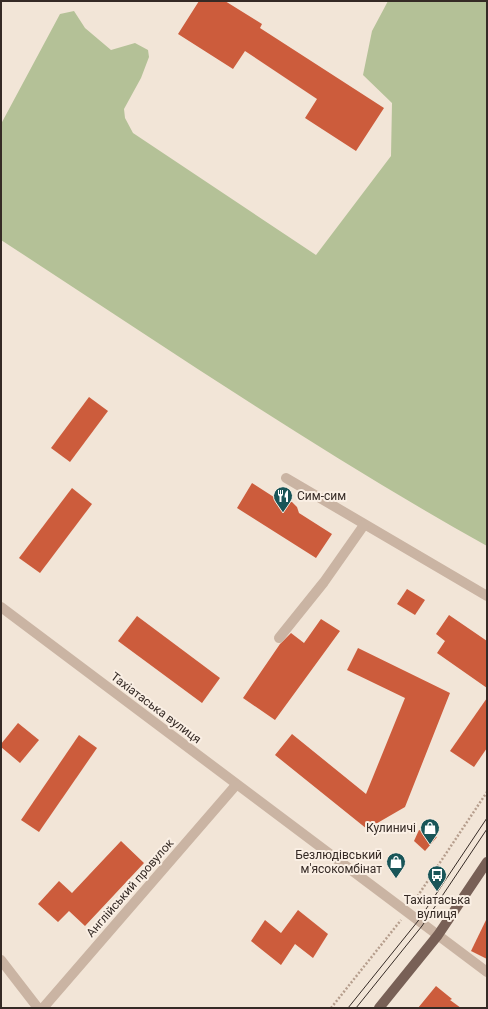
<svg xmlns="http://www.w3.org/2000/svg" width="488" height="1009" font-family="Roboto,sans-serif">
  <rect width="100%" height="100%" fill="#f2e5d7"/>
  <path fill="#b4c197" d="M388,1H487V546C320,453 161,344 1,240V124L60,14L74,11L85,28L111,50L135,43L148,50L149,57L141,78L124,109L125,118L133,133L316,255L391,156L392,103L363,75L372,31Z"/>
  <g fill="#cc5c3c">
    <path d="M199,1H225L262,24L260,28L384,108L356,151L305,118L317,99L245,51L233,69L178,34Z"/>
    <path d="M89,397L108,411L70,462L51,448Z"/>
    <path d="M252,483L280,501L292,502L297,507L299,513L332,534L316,558L237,508Z"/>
    <path d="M72,488L92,504L40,573L19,558Z"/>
    <path d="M407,589L425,600L415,615L397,604Z"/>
    <path d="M449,615L487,641V688L437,653L445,641L436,634Z"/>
    <path d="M137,616L220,678L202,703L118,641Z"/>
    <path d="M321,619L340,631L275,720L243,698L280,644L291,633L304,643Z"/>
    <path d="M358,648L450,693L405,807L367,829L275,755L292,734L366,794L405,698L347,670Z"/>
    <path d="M487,698V748L474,767L450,751Z"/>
    <path d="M18,723L39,740L20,763L1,747V744Z"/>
    <path d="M79,735L97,748L39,832L21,820Z"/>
    <path d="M419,830L437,837L425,851L414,841Z"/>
    <path d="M121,841L144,863L85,926L69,911L58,922L38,904L59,881L72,893Z"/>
    <path d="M298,910L328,934L313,958L295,944L281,965L251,941L265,920L281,933Z"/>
    <path d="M487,918V959L471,951Z"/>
    <path d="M436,986L452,999L450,1000L461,1008H418Z"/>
  </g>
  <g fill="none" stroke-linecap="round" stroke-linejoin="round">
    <g stroke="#b69e8d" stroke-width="2.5" stroke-dasharray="2 2" stroke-linecap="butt">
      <path d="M413,903L487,792"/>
      <path d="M331,1008L401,920"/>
    </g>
    <g stroke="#cab4a3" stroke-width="10">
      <path d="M286,478L487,596"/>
      <path d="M1,607L487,972"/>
      <path d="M279,638L324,582L364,525"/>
      <path d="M1,960L38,1008"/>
      <path d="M43,1008L236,785"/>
    </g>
    <path stroke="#786056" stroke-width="10" d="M379,1008L438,935L487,862"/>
    <g stroke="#352a25" stroke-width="1">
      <path d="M348,1008L418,921L487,818"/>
      <path d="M356,1008L422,926L487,829"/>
    </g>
  </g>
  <defs>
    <g id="restaurant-pin" transform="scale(1)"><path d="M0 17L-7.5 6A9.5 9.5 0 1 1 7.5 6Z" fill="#195558" stroke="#faefe4"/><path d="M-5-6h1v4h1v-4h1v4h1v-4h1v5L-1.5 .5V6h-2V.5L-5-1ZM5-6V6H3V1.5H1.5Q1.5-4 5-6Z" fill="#fff"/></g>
    <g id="shop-pin" transform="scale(1)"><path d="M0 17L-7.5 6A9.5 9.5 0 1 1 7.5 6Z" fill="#195558" stroke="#faefe4"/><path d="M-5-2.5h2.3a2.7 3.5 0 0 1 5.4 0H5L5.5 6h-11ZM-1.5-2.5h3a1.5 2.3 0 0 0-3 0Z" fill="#fff"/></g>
    <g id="bus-pin" transform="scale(1)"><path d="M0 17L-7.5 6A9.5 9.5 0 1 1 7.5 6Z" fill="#195558" stroke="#faefe4"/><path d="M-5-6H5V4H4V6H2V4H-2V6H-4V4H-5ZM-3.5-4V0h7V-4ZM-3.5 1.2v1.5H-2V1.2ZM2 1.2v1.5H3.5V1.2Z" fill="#fff"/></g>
  </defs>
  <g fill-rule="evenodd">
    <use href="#restaurant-pin" x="283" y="496"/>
    <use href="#shop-pin" x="430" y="828"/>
    <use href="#shop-pin" x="396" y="862"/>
    <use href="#bus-pin" x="437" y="875"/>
  </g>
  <g text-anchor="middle" stroke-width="4" stroke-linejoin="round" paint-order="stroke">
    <g font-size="12" fill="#352a25" stroke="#faefe4" text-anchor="end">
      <text x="297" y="500" text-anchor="start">Сим-сим</text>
      <text x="416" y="832">Кулиничі</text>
      <text x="382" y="859">Безлюдівський<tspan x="382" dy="14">м'ясокомбінат</tspan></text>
      <text x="437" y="904" text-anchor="middle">Тахіатаська<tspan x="437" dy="14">вулиця</tspan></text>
    </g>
    <g font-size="12" fill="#352a25" stroke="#faefe4">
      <text transform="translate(156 708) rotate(37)" y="4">Тахіатаська вулиця</text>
      <text transform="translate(130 888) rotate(-49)" y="4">Англійський провулок</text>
    </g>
  </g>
  <rect width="488" height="1009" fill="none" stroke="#352a25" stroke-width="4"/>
</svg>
